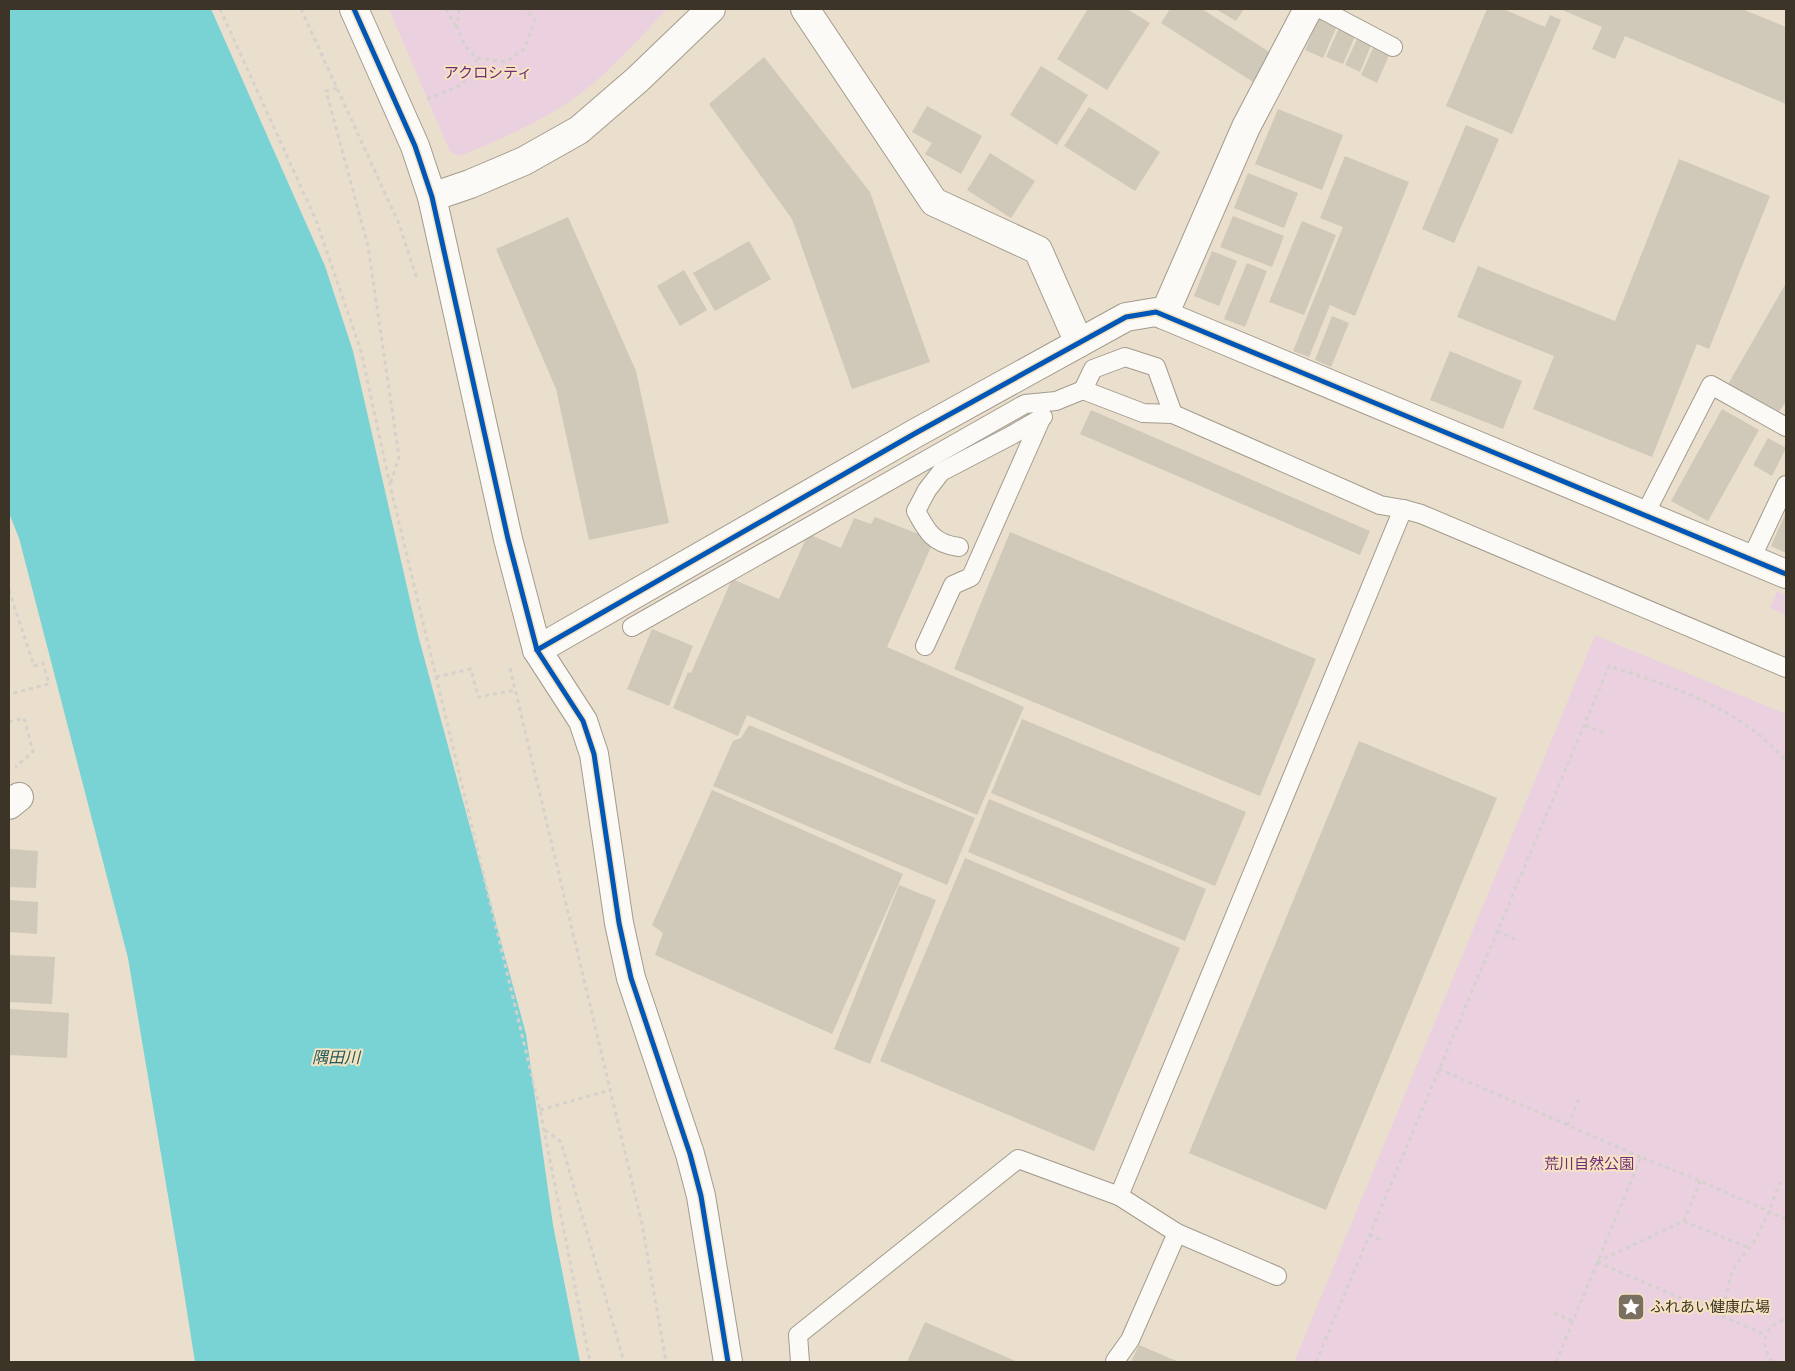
<svg xmlns="http://www.w3.org/2000/svg" width="1795" height="1371" font-family="Ubuntu,'Noto Sans JP',sans-serif">
  <rect width="100%" height="100%" fill="#e9dfcc"/>
  <g fill="#ebd1e0">
    <path d="M389,9H667C646,31 625,55 603,75C562,113 510,136 459,156L450,152Z"/>
    <path d="M1777,591L1786,595V615L1770,608Z"/>
    <path d="M1595,635L1786,714V1362H1294Z"/>
  </g>
  <path fill="#79d2d4" d="M9,9H211L325,266L353,351L418,635L526,1034L553,1225L580,1362H195L180,1267L128,958L19,538L9,513Z"/>
  <g fill="#d0c8b9">
    <path d="M1088,9H1127L1150,23L1107,90L1057,59Z"/>
    <path d="M1170,9H1202L1271,53L1253,82L1161,23Z"/>
    <path d="M1216,9H1244L1236,21Z"/>
    <path d="M1487,9H1503L1545,27L1550,15L1561,20L1512,134L1446,106Z"/>
    <path d="M1560,9H1742L1786,27V104L1625,36L1615,59L1592,49L1602,27Z"/>
    <path d="M1319,18L1337,26L1323,58L1305,50Z"/>
    <path d="M1340,26L1356,34L1343,64L1326,57Z"/>
    <path d="M1358,37L1372,43L1360,72L1345,65Z"/>
    <path d="M1374,46L1390,53L1377,83L1361,75Z"/>
    <path d="M764,57L870,192L930,362L852,389L792,219L709,104Z"/>
    <path d="M1041,66L1088,95L1057,145L1010,115Z"/>
    <path d="M927,106L982,136L961,174L925,154L932,143L912,132Z"/>
    <path d="M1089,107L1160,152L1135,191L1064,146Z"/>
    <path d="M1278,109L1343,135L1322,190L1255,164Z"/>
    <path d="M1466,125L1499,139L1454,243L1422,229Z"/>
    <path d="M990,153L1035,181L1011,218L967,190Z"/>
    <path d="M1345,156L1409,182L1355,316L1330,305L1309,357L1293,351L1343,227L1320,218Z"/>
    <path d="M1679,159L1770,196L1709,349L1697,344L1652,457L1533,409L1554,356L1457,317L1478,266L1615,321Z"/>
    <path d="M1248,173L1298,193L1284,228L1234,208Z"/>
    <path d="M1233,216L1284,236L1272,267L1220,247Z"/>
    <path d="M568,217L636,371L669,523L589,540L556,389L496,249Z"/>
    <path d="M1302,221L1336,235L1304,315L1269,302Z"/>
    <path d="M749,241L771,279L715,311L693,273Z"/>
    <path d="M1212,251L1237,261L1219,306L1194,296Z"/>
    <path d="M1247,263L1267,271L1245,327L1224,319Z"/>
    <path d="M684,270L707,310L680,326L657,286Z"/>
    <path d="M1786,283V405L1784,404L1777,415L1727,386Z"/>
    <path d="M1332,316L1349,323L1331,367L1315,360Z"/>
    <path d="M1450,351L1522,381L1503,429L1430,400Z"/>
    <path d="M1722,409L1759,430L1708,521L1671,501Z"/>
    <path d="M1091,410L1370,531L1360,555L1080,434Z"/>
    <path d="M1768,438L1786,448L1772,476L1753,465Z"/>
    <path d="M1786,512V553L1771,546Z"/>
    <path d="M875,517L934,540L887,647L1024,707L977,815L747,715L738,736L673,708L688,672L691,673L732,579L779,599L808,534L841,548L854,518L871,524Z"/>
    <path d="M1010,532L1316,659L1260,796L954,669Z"/>
    <path d="M652,629L693,646L669,706L627,689Z"/>
    <path d="M1022,719L1246,812L1215,886L991,793Z"/>
    <path d="M749,725L975,818L947,885L713,786L733,741L741,738Z"/>
    <path d="M1359,741L1497,798L1326,1210L1189,1153Z"/>
    <path d="M712,790L903,874L832,1034L655,955L663,933L652,925Z"/>
    <path d="M989,799L1206,889L1185,941L968,852Z"/>
    <path d="M9,849L38,851L36,888L9,887Z"/>
    <path d="M965,858L1180,948L1094,1151L880,1061Z"/>
    <path d="M899,885L936,900L870,1064L834,1049Z"/>
    <path d="M9,900L38,902L37,934L9,932Z"/>
    <path d="M9,955L55,957L52,1004L9,1002Z"/>
    <path d="M9,1009L69,1013L67,1058L9,1055Z"/>
    <path d="M925,1322L1018,1362H907Z"/>
    <path d="M1139,1345L1179,1362H1131Z"/>
  </g>
  <g fill="none" stroke-linecap="round" stroke-linejoin="round">
    <g stroke="#a39b8d" stroke-width="20">
      <g id="service">
        <path d="M1321,9L1393,47"/>
        <path d="M1173,414L1156,367L1125,357L1093,369L1083,390L1143,413L1173,414L1380,505L1403,509L1421,514L1786,668"/>
        <path d="M1644,516L1711,385L1786,427"/>
        <path d="M959,547C934,544 927,532 916,511L927,490L941,472L1012,435L1043,417"/>
        <path d="M1751,559L1786,485"/>
        <path d="M632,627L1025,404L1056,401L1083,390"/>
        <path d="M925,646L953,585L971,577L1041,419"/>
        <path d="M1177,1233L1277,1276"/>
        <path d="M1115,1361L1130,1340L1177,1233L1119,1196"/>
        <path d="M800,1362L798,1335L1018,1159L1119,1196L1403,509"/>
      </g>
    </g>
    <g stroke="#a39b8d" stroke-width="30">
      <g id="minor">
        <path d="M805,9L934,202L1038,250L1079,343"/>
        <path d="M1308,9L1246,127L1164,315L1786,574"/>
        <path d="M9,805L19,797"/>
      </g>
    </g>
    <g stroke="#a39b8d" stroke-width="30">
      <g id="tertiary">
        <path d="M354,9L415,146L432,197L508,539L537,650L583,721L594,754L619,923L631,978L690,1154L701,1196L728,1362"/>
        <path d="M432,197L470,184L524,161L579,130L637,80L711,9"/>
        <path d="M537,650L914,434L1126,317L1156,312L1164,315"/>
      </g>
    </g>
    <g stroke="#d5d1cc" stroke-width="3" stroke-dasharray="4 4" stroke-linecap="butt">
      <path d="M220,9L316,220L361,351L390,485L540,1110L590,1362"/>
      <path d="M301,9L399,224L417,279"/>
      <path d="M446,9L457,28"/>
      <path d="M459,9L457,28L465,46L477,58L506,62L524,49L535,21L526,9"/>
      <path d="M337,88L326,91L368,246L399,457L390,485"/>
      <path d="M427,99L462,85L477,59"/>
      <path d="M9,590L34,666L43,663L49,684L9,694"/>
      <path d="M510,668L642,1224L666,1362"/>
      <path d="M436,677L471,669L478,697L515,690"/>
      <path d="M9,722L24,718L33,752L15,767"/>
      <path d="M1585,725L1606,734"/>
      <path d="M1497,931L1519,941"/>
      <path d="M1439,1069L1641,1157"/>
      <path d="M540,1110L610,1090"/>
      <path d="M1568,1125L1580,1097"/>
      <path d="M545,1130L561,1142L624,1362"/>
      <path d="M1684,1221L1749,1248"/>
      <path d="M1369,1235L1384,1241"/>
      <path d="M1597,1262L1766,1335"/>
      <path d="M1597,1262L1684,1221L1700,1181"/>
      <path d="M1554,1313L1573,1321"/>
      <path d="M1721,1315L1732,1272L1738,1262L1754,1242L1769,1212L1780,1182"/>
      <path d="M1316,1362L1609,666C1673,687 1741,708 1786,761"/>
      <path d="M1556,1362L1641,1157L1700,1181L1786,1219"/>
      <path d="M1772,1362C1759,1343 1764,1326 1786,1319"/>
    </g>
    <use href="#service" stroke="#fcfaf7" stroke-width="18"/>
    <use href="#minor" stroke="#fcfaf7" stroke-width="28"/>
    <use href="#tertiary" stroke="#fcfaf7" stroke-width="28"/>
    <g stroke="#f6e3bf" stroke-width="8">
      <g id="cycleway">
        <path d="M354,9L415,146L432,197L508,539L537,650L583,721L594,754L619,923L631,978L690,1154L701,1196L728,1362"/>
        <path d="M537,650L914,434L1126,317L1156,312L1786,574"/>
      </g>
    </g>
    <use href="#cycleway" stroke="#0057b8" stroke-width="5"/>
  </g>
  <defs>
    <g id="sight-square" transform="scale(1.4375)"><rect x="-9" y="-9" width="18" height="18" rx="4" fill="#797061" stroke="#f6e3bf"/><path d="M0-6L1.8-2.2L6-1.7L2.9 1.2L3.7 5.4L0 3.3L-3.7 5.4L-2.9 1.2L-6-1.7L-1.8-2.2Z" fill="#fff"/></g>
  </defs>
  <g fill-rule="evenodd">
    <use href="#sight-square" x="1631" y="1307"/>
  </g>
  <g text-anchor="middle" stroke-width="4" stroke-linejoin="round" paint-order="stroke">
    <g font-size="15" fill="#722c7c" stroke="#f6e3bf">
      <text x="488" y="78">アクロシティ</text>
      <text x="1589" y="1169">荒川自然公園</text>
    </g>
    <g font-size="15" fill="#3c3527" stroke="#f6e3bf" text-anchor="start">
      <text x="1650" y="1312">ふれあい健康広場</text>
    </g>
    <g font-size="16" font-style="italic" fill="#22595e" stroke="#f6e3bf">
      <text x="336" y="1063">隅田川</text>
    </g>
  </g>
  <rect width="1795" height="1371" fill="none" stroke="#3c3527" stroke-width="20"/>
</svg>
